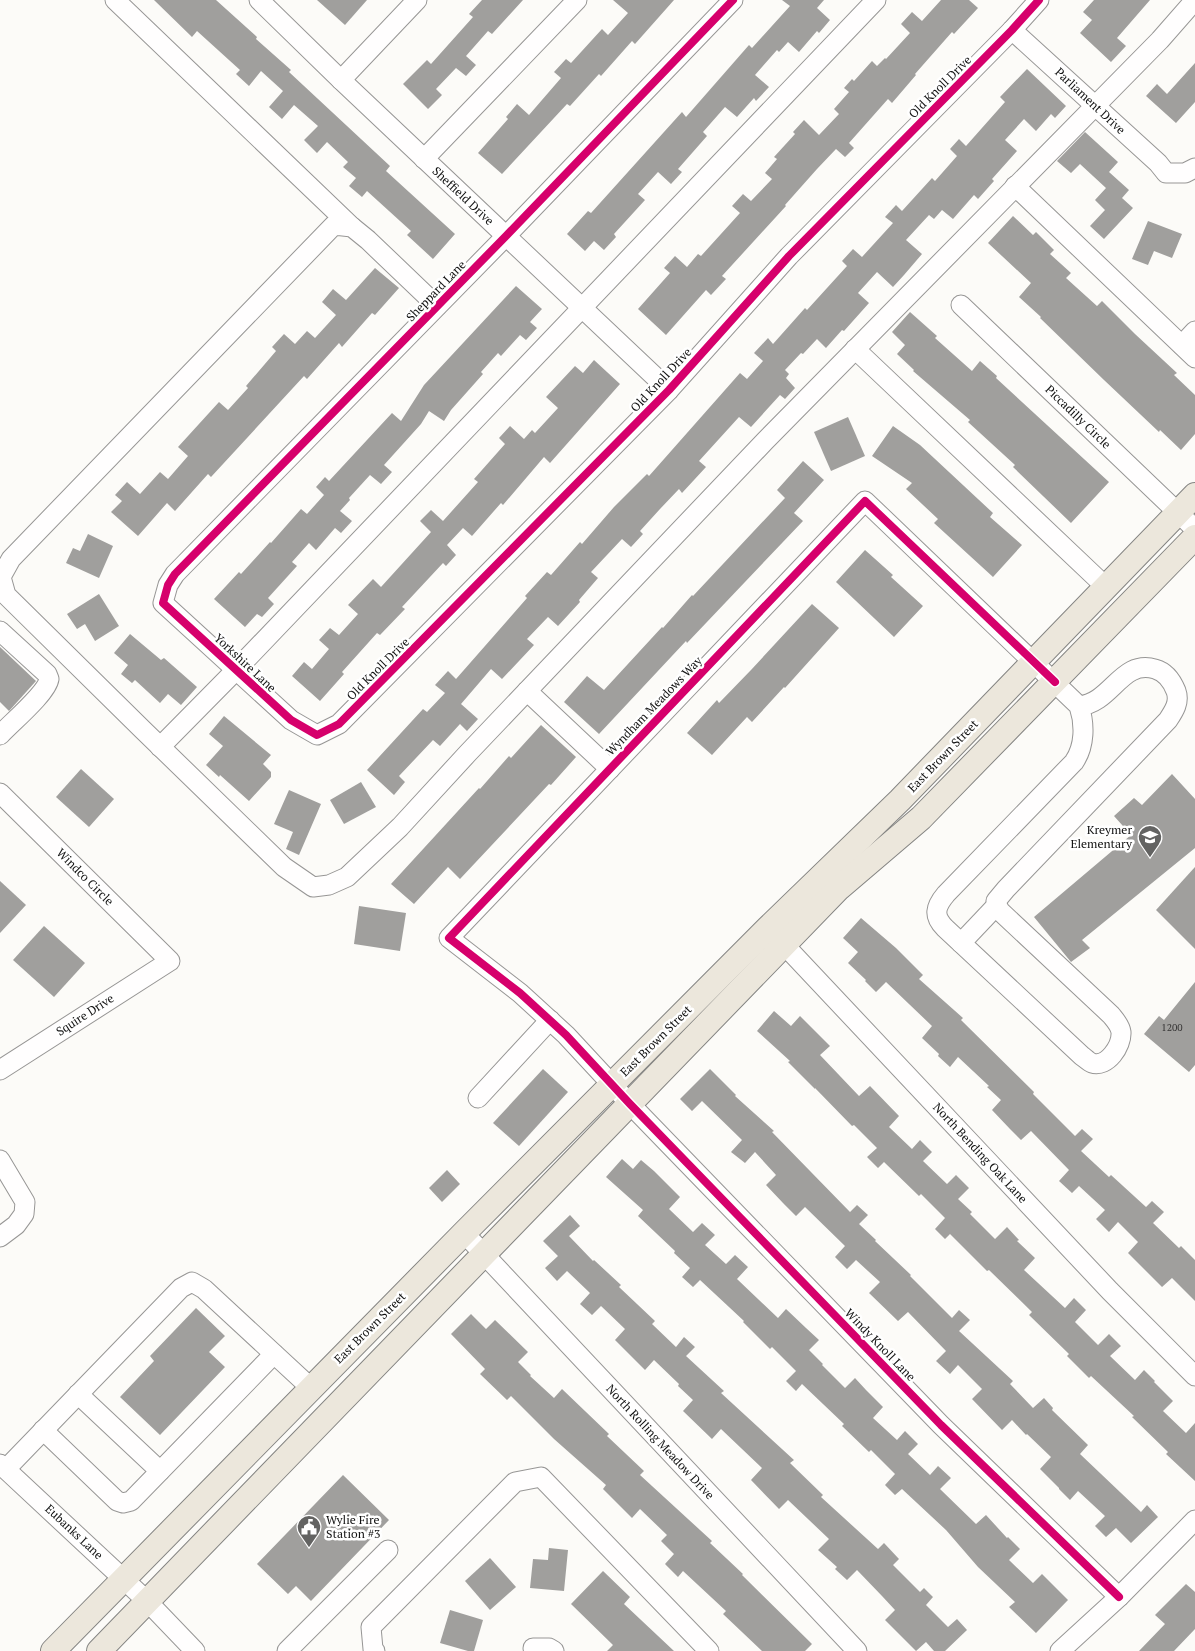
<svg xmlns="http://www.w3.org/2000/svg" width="1195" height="1651" font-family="'PT Serif',serif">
  <rect width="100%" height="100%" fill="#fcfbf8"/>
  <g fill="#a09f9d">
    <path d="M154,0H216L257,37L256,39L291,70L289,72L390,166L386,171L455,234L433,259L407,235L411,231L367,191L362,197L349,186L356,178L343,167L348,162L327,142L317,153L304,140L318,126L294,105L282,119L269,107L283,91L261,71L249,86L236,74L240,70L197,31L192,37Z"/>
    <path d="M317,0H367L345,25Z"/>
    <path d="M482,0H523L492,34L488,31L466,56L476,65L466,76L456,68L436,89L442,95L428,109L403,84L427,60L431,64L473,17L469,14Z"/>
    <path d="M613,0H674L635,44L632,41L601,76L599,74L570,106L567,104L502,174L478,153L508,119L506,117L517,104L529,115L561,78L554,72L566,59L571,63L602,29L608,35L628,13Z"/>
    <path d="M782,0H824L817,8L830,20L819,33L817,31L799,52L788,42L779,52L777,50L755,75L769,87L756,101L754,98L737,117L725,107L703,132L707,136L678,169L682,172L671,184L658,172L638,194L645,200L614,234L616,237L604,250L594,241L585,251L567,234L588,211L591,213L682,112L686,117L749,45L752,48L790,6Z"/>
    <path d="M941,0H969L978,8L954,34L952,32L915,74L916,75L892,103L888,99L849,143L854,148L845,157L836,149L817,169L785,205L786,206L722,276L726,279L711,295L706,290L666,335L638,309L670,273L664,268L675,256L687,267L698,254L701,256L740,213L732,206L743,194L751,201L772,179L765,173L777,159L774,157L795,134L793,132L804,120L819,135L839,114L834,109L849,92L844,88L852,79L854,81L872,61L877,66L885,58L886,59L910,33L901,24L912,12L922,21Z"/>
    <path d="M1094,0H1150L1117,38L1126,46L1111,62L1080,33L1092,20L1083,12Z"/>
    <path d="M1195,63V102L1176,123L1146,96L1157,84L1167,94Z"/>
    <path d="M1027,69L1066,106L1055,118L1051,114L1036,131L1024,119L1005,140L1017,151L992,179L994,181L978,199L974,195L953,219L942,210L934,219L929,215L906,240L922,254L904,275L893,287L877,272L858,293L869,303L844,331L842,330L826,348L817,339L803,354L801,353L785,370L789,374L786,378L795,388L785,399L780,395L751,427L739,417L699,461L706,467L682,493L679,489L660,509L640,531L643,534L631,547L622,539L591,572L598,578L579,600L580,602L558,626L548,617L527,639L534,645L502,679L491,669L461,704L478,719L467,731L460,724L440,746L433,740L399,776L405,782L394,795L367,770L423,709L427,712L445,693L435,685L448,671L456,679L527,598L525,596L547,572L551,575L580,542L582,544L614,507L647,474L649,476L740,373L747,379L763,361L754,353L768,338L773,344L805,308L807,310L847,266L842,261L853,249L862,257L893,223L885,217L896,205L902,211L932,178L935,181L957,156L950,149L959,139L966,146L1005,102L1000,97Z"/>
    <path d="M1085,132L1118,162L1109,172L1129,190L1122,198L1133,208L1104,239L1090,226L1105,210L1095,200L1106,188L1080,164L1071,173L1057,161Z"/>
    <path d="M1013,216L1033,235L1036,232L1054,250L1050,254L1071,273L1066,278L1097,306L1102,301L1135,334L1177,373L1174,375L1195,395V434L1181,450L1160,430L1159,432L1104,380L1040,318L1041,317L1019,297L1031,283L988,243Z"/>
    <path d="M1148,221L1182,234L1172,258L1154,251L1148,265L1132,259Z"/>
    <path d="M375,268L399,288L375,315L372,313L342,347L339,343L307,379L304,376L211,477L208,474L175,511L167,503L138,536L111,512L122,501L115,495L127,482L140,494L160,472L168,479L188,456L178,447L219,402L228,410L248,388L246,386L276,351L272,347L284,334L295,344L307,331L315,338L336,315L322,302L333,289L346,300Z"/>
    <path d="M516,286L542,309L530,322L537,328L526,340L520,335L501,356L498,353L481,372L483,374L451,410L444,421L429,411L421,424L384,465L392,472L381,484L370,475L349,498L350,500L340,511L352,521L341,533L335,528L316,550L309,543L292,562L297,566L268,598L274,604L262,617L257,614L245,627L214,599L239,572L241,574L270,542L271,543L301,509L307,514L324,495L316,487L325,477L329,481L392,413L401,421L424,385Z"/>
    <path d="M910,312L937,336L935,338L972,371L980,361L997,376L996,378L1109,482L1071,523L1013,467L1015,465L968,422L970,420L913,371L914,370L897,354L905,345L892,332Z"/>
    <path d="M594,360L620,384L550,463L544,457L503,505L501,503L472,536L463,528L447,545L456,555L446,566L443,563L402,607L405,609L380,635L377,633L342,672L344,674L320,701L292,676L304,662L312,669L329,649L319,640L330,628L339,635L358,614L348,605L373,579L381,587L431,532L420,521L431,510L443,521L478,482L474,479L505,444L499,438L510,426L524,439L532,430L535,433L558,408L546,397L575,366L583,373Z"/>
    <path d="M848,417L865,456L831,471L814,432Z"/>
    <path d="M893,426L920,445L993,513L990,517L1022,545L993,577L934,523L938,519L906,489L912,483L872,456Z"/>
    <path d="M803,461L824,480L794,513L803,521L687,643L686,641L599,734L564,702L587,676L604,690L662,627L663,628L692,595L693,596L785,498L777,490Z"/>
    <path d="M88,534L113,546L99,578L66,563L73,548L80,551Z"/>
    <path d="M865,550L893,575L891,577L923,606L894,637L836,582Z"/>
    <path d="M99,594L119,626L95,641L85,624L77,629L67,614Z"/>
    <path d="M812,604L839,628L785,688L784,687L752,722L747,717L712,755L687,733L717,700L719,703L751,670Z"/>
    <path d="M130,634L161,660L164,658L197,687L181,705L168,694L160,703L135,680L132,683L121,674L128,665L114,653Z"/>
    <path d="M0,647L36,681L9,711L0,702Z"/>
    <path d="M224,716L271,755L263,764L271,772V777L249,801L220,775L219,777L206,765L223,746L209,734Z"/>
    <path d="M541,725L576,757L551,785L549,784L460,879L448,867L414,904L391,884L479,788L480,789L509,756L511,758Z"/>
    <path d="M81,769L114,799L89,827L56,797Z"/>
    <path d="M1172,774L1195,799V848L1082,940L1090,948L1071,962L1034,917L1131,835L1114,816L1134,798L1142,805Z"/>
    <path d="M361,782L376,807L344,824L330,800Z"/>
    <path d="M289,790L321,804L299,855L286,849L293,832L274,824Z"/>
    <path d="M1195,867V949L1156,910Z"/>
    <path d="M0,881L26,905L0,933Z"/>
    <path d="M359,906L406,913L400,951L354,944Z"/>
    <path d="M861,918L896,948L923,975L919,979L963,1018L961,1020L1034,1092L1033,1094L1075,1136L1082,1129L1093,1139L1081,1151L1109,1177L1111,1175L1146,1207L1152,1201L1164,1212L1153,1223L1179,1248L1181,1246L1195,1260V1301L1172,1278L1162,1287L1128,1253L1138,1242L1118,1222L1109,1232L1096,1219L1105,1210L1079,1186L1072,1193L1059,1181L1069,1170L1031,1131L1021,1140L1010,1129L992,1110L1001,1100L987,1087L989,1086L958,1057L950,1067L938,1056L939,1054L922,1038L932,1026L886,982L876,992L865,981L866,980L848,963L858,952L843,938Z"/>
    <path d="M44,926L85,963L54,997L13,960Z"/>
    <path d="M1195,982V1065L1189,1072L1144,1034L1159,1016L1164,1020Z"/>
    <path d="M774,1011L791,1026L800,1016L830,1046L820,1055L859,1096L870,1086L899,1116L889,1127L912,1149L920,1140L932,1152L923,1161L947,1184L956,1175L969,1188L958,1199L972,1212L970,1214L995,1239L1007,1227L1019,1240L1017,1241L1035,1258L1024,1270L1065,1308L1074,1298L1086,1310L1075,1322L1098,1345L1109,1334L1121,1346L1110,1356L1135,1380L1144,1370L1155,1381L1154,1382L1173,1401L1163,1411L1186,1433L1195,1423V1481L1166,1454L1168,1452L1132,1417L1134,1416L1091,1376L1089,1378L1067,1356L1069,1354L1029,1315L1032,1312L989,1270L987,1271L950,1234L945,1239L935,1229L945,1218L921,1194L919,1196L884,1162L878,1168L867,1157L877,1148L854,1125L852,1126L815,1088V1089L788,1062L790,1061L757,1031Z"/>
    <path d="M543,1069L568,1092L519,1146L493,1123Z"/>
    <path d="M710,1069L736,1095L735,1096L774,1131L772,1132L850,1212L857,1205L868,1215L859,1224L876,1240L875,1241L911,1275L910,1276L952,1318L959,1310L970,1320L959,1331L1013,1381L1010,1384L1033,1408L1044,1398L1053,1408L1052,1410L1088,1445L1080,1454L1141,1512L1147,1505L1158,1517L1131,1543L1116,1528L1106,1537L1095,1526L1105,1516L1078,1491L1070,1500L1059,1489V1488L1040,1469L1051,1457L1027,1434L1026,1435L1012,1420L1002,1430L972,1399L982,1389L958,1365L950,1374L936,1361L946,1351L908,1312L898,1321L869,1293L880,1282L856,1260L847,1269L835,1257L845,1246L805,1207L796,1216L783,1203L766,1185L776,1175L755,1152L745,1163L731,1152L742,1140L702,1101L692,1111L680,1099Z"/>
    <path d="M622,1159L633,1169L641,1160L654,1171L680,1197L669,1209L693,1232L702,1223L715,1235L705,1245L726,1264L735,1255L748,1267L737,1279L778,1318L786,1309L806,1328L819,1340L809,1350L823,1364L822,1365L845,1388L855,1378L866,1390L883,1407L873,1418L897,1440L905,1431L918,1444L908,1454L930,1475L938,1466L951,1478L940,1489L976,1524L986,1515L1007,1538L1008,1537L1020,1549L1009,1560L1033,1583L1042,1574L1068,1600L1036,1633L1009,1607L1015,1602L978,1567L946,1530L902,1489L895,1495L885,1485L895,1474L871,1450L869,1452L842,1426L844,1424L802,1384L796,1391L786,1381L796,1371L772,1347L770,1349L743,1322L744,1321L700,1280L693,1287L682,1277L690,1268L674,1253L675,1251L638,1216L643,1210L606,1177Z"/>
    <path d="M447,1170L460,1184L442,1202L429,1188Z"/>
    <path d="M570,1215L580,1226L569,1236L593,1261L594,1260L621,1285L619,1287L655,1321L652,1324L676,1347L684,1337L695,1347L686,1356L724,1391L721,1393L794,1460L790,1463L823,1495L821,1497L878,1549L884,1543L899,1559L893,1565L920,1592L924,1588L933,1597L926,1605L948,1627L957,1619L967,1630L945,1651H934L926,1642L916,1651L885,1620L895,1610L882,1596L857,1570L847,1580L835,1569L837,1567L818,1550L829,1539L788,1500L779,1509L751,1480L762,1468L721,1429L712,1439L683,1411L693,1400L678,1386L679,1384L654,1360L645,1370L615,1340L625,1329L601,1306L592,1315L580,1304L590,1293L567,1271L557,1281L545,1268L558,1256L543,1241Z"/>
    <path d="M196,1308L225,1336L209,1352L225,1367L160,1435L120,1397L154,1361L150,1356Z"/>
    <path d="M471,1314L486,1329L495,1320L528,1352L518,1362L531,1375L530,1376L554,1398L562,1389L609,1434L607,1436L644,1471L640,1475L712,1541L710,1543L743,1574L742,1575L812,1644L805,1651H762L723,1614L726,1611L683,1571L678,1577L665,1564L674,1554L661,1541L667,1535L640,1509L632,1518L603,1489L606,1485L554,1439L511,1396L507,1400L480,1374L485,1369L451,1334Z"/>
    <path d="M343,1475L389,1520L311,1601L296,1586L288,1594L257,1564Z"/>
    <path d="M549,1548L568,1550L564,1591L530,1588L533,1559L548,1560Z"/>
    <path d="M490,1558L516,1587L490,1610L465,1581Z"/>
    <path d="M603,1571L630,1597L624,1604L674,1651H607L613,1645L571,1604Z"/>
    <path d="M1186,1584L1195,1592V1629L1174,1651H1139L1165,1624L1155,1615Z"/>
    <path d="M450,1610L483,1620L474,1651H468L440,1643Z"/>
  </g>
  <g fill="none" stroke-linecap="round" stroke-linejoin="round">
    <g stroke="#979695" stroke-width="21">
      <g id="minor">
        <path d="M115,0L352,227"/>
        <path d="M259,0L341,80L669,390"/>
        <path d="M733,0L506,236L175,574L168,585L163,603L291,720L317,735L339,724L669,390L789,256L1012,30L1039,0"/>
        <path d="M1012,30L1158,163L1166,173H1185L1195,168"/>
        <path d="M341,80L417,0"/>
        <path d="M424,159L577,0"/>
        <path d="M1015,186L1195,358"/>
        <path d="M961,305L1195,529"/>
        <path d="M437,306L368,240L352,227L334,225L11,559L1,577L6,595L142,729L284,867L313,887L329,885L347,877L400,827L468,753L765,441L1160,40L1195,0"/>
        <path d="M1182,345L1195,331"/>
        <path d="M855,349L1106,587"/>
        <path d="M0,631L47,674L49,679C47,693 11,723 0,735"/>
        <path d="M527,691L610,769"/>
        <path d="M1079,706C1112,703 1121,659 1155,669C1166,672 1172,681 1176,691C1180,702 1174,711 1168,720L1006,889L996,901L997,905L1000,911L1111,1015C1115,1020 1120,1025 1121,1032C1122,1046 1107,1068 1092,1063C1089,1062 1085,1058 1082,1056L945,928C933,916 935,907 946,894L1074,762C1085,746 1085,724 1079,706L865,501L449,938L520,993L566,1035L630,1104L941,1425L1119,1597"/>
        <path d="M160,747L236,670L876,0"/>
        <path d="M0,793L170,961L0,1070"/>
        <path d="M775,935L1110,1291L1195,1376"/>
        <path d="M961,943L997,905"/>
        <path d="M478,1098L550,1020"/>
        <path d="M0,1160L25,1202L24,1214L16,1225L0,1237"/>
        <path d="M464,1233L857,1651"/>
        <path d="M78,1394L160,1471"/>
        <path d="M43,1430L117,1501L123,1503L131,1501L274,1354"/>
        <path d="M0,1464L147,1601L195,1651"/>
        <path d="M6,1469L181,1288L192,1282L204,1289L311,1388"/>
        <path d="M533,1648H549L554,1651"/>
        <path d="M287,1651L388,1550"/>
        <path d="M375,1651L373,1649L371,1627L515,1482L541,1477L709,1651"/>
        <path d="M1060,1651L1119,1597L1195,1520"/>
      </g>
    </g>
    <g stroke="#848482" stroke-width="26">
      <g id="major">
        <path d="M53,1651L464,1233L768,928L900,800L1195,495"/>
        <path d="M99,1651L839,888L921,818L1195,537"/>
      </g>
    </g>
    <use href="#minor" stroke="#fffefe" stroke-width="19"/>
    <use href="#major" stroke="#ece7dc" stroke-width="24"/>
    <g stroke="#fff" stroke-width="11">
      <g id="cycleway">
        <path d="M733,0L506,236L175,574L168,585L163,603L291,720L317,735L339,724L669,390L789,256L1012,30L1039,0"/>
        <path d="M1055,682L865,501L449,938L520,993L566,1035L630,1104L941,1425L1119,1597"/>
      </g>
    </g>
    <use href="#cycleway" stroke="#d6006c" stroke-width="8"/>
  </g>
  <defs>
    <g id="school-pin" transform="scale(1.25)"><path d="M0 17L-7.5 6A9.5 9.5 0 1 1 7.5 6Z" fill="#636362" stroke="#fff"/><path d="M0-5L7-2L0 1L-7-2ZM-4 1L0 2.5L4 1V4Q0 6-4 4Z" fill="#fff"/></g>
    <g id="civic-pin" transform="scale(1.25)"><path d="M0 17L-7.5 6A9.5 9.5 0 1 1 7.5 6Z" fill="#636362" stroke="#fff"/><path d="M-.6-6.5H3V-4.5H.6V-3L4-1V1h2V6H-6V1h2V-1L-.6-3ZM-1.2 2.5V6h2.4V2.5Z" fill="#fff"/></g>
  </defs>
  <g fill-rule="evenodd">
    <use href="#school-pin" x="1150" y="837"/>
    <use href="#civic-pin" x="309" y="1527"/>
  </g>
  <g text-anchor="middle" stroke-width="5" stroke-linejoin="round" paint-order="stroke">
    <g font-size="10" fill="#353434">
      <text x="1172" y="1031">1200</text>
    </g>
    <g font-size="12" fill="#111" stroke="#fff">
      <text transform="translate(940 87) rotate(-45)" y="4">Old Knoll Drive</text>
      <text transform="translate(1090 101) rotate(43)" y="4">Parliament Drive</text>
      <text transform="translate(463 196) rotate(43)" y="4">Sheffield Drive</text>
      <text transform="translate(436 291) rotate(-46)" y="4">Sheppard Lane</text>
      <text transform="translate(661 380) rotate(-47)" y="4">Old Knoll Drive</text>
      <text transform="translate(1078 417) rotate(44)" y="4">Piccadilly Circle</text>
      <text transform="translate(245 663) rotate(43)" y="4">Yorkshire Lane</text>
      <text transform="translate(378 669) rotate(-45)" y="4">Old Knoll Drive</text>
      <text transform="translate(654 706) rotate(-46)" y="4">Wyndham Meadows Way</text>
      <text transform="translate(943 756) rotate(-46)" y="4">East Brown Street</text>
      <text transform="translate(85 877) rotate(45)" y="4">Windco Circle</text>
      <text transform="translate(85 1015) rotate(-33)" y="4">Squire Drive</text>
      <text transform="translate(656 1041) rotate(-45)" y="4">East Brown Street</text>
      <text transform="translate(980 1153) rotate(47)" y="4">North Bending Oak Lane</text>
      <text transform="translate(370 1328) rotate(-45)" y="4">East Brown Street</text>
      <text transform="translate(880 1345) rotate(46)" y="4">Windy Knoll Lane</text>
      <text transform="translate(660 1442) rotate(47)" y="4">North Rolling Meadow Drive</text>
      <text transform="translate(74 1532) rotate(43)" y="4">Eubanks Lane</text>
    </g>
    <g font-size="12" fill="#111" stroke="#fff" text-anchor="end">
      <text x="1132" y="834">Kreymer<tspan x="1132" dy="14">Elementary</tspan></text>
      <text x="326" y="1524" text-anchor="start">Wylie Fire<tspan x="326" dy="14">Station #3</tspan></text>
    </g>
  </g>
</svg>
